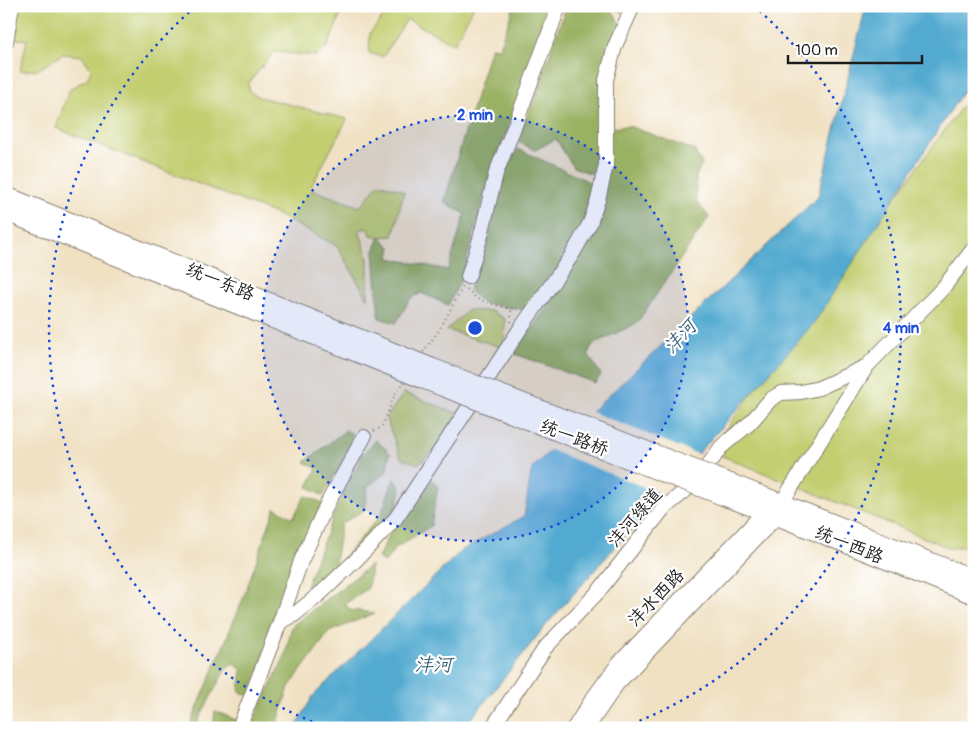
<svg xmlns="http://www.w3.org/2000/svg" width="980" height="734" viewBox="0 0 980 734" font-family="Pangolin,'LXGW WenKai TC',sans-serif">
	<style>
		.green { fill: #c2ce70; stroke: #6f7546 }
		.forest { fill: #99b162; stroke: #5a663f }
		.water { fill: #53aad0; stroke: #386376 }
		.pier { fill: #f0e1c3 }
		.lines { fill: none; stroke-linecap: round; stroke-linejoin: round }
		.minor-casing { stroke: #867e70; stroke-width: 16 }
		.major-casing { stroke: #867e70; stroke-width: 20 }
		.path { stroke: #867e70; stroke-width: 2; stroke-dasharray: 1 4; stroke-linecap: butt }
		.minor { stroke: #fff; stroke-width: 14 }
		.major { stroke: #fff; stroke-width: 18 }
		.major-bridge-casing { stroke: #867e70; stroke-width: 20; stroke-linecap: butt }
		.major-bridge { stroke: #fff; stroke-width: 18 }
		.ring { fill: none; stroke: #1d4ed8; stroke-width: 2.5; stroke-dasharray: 2.5 5 }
		.labels { text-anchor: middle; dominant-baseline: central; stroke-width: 4.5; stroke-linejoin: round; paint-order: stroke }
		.street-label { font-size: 18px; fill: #1c1c1c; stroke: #fff }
		.water-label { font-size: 19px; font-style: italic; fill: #386376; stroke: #fff }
		.centre { fill: #1d4ed8; stroke: #fff; stroke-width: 2.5 }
		.ring-label { font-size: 15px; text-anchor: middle; font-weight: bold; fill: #1d4ed8; stroke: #fff; stroke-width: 4.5; stroke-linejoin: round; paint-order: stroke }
	</style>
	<rect width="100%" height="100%" fill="#fff"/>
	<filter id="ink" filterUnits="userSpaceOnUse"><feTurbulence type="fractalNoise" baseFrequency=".02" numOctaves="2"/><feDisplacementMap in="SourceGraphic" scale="10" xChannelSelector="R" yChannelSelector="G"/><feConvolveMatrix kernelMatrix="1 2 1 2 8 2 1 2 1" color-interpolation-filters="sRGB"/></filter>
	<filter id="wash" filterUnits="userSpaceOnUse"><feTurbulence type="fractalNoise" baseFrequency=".0096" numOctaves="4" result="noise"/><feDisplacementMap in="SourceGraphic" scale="20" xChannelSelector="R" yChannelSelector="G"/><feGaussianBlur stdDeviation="1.12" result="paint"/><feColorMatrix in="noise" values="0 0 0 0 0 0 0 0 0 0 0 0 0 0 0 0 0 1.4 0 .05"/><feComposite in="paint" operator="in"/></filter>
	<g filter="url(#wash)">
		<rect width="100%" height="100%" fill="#f0e1c3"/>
		<!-- green -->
		<path class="green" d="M15,6h329l-16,40 -12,10 -42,-4 -26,32 2,8 9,5 88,22 -37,70 50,18 19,-24 25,8 -11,45 -13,1 -9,-2 -3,-7 -9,2 9,29v40l-31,-53 -61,-32 -220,-86 13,-38 19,-12 3,-9 -9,-13 -19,-2 -25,16 -18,1 7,-31 -17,-2z
			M392,6h82l-20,38 -47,-25 -24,38 -14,-4 1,-20z
			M974,90v455l-24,3 -240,-97z
			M468,310l23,1 14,8 -1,29 -57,-18z
			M404,393l58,22 -16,26 -28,23 -17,-6 -15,-40z"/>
		<!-- forest -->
		<path class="forest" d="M514,6h40l-66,175 -26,97 -14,27 -27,-12 -10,5 -15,25 -17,-5 -5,-67 6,-14 11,10 -2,11 59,12 17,-56 -21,-12 47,-155 8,1z
			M566,6h62l-3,8 -15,-7 10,17 -20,149h-11l-16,-6 -17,-28 -21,11 -19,-9 22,-50z
			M629,126l65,24 8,14 -6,12v25l13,16 -72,106 -45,22 -4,9 13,21 -6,8 -80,-29 64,-96 12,-26 19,-104z
			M518,149l78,36 -17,53 -47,73 -50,-8 -13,-13 18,-44 15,-67z
			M346,430l10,7 -33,59 -15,-9 9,-18 -12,-7z
			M376,440l14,13 -4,20 -18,13 -4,24 -23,14 -8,54 -35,30 35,-92 30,-62z
			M394,478l7,10 -5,24 -59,64 5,-17 39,-44z
			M432,480l6,7 -7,39 -36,22 -10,14 -7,-4 12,-25z
			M305,496l18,7 -74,193 -10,-5 3,-21 -8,-7 -8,5 -28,53 2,7h-11l54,-129 32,-91 18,10z
			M371,565l-3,23 -23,16 5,6 25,3 -46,19 -40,55 -13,41h-26l35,-72 7,-30z
			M215,711l23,10 -3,7h-22z"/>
		<!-- water -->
		<path class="water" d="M866,6h108v68l-160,249 -267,301 -83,104h-169l18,-32 148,-145 63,-35 8,-48 286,-271z"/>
		<!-- pier -->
		<path class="pier" d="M589,411l111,44 -36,40 -116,-46z"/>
	</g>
	<g filter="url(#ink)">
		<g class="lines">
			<!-- minor casing -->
			<g class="minor-casing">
				<path id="minor" d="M6,42l6,-36
					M468,277l12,-38 16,-66 21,-53 42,-114
					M781,504l86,-138 76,-78 31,-40
					M280,622l21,-61 27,-59 36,-65
					M239,728l41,-106 14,-7 27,-22 35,-33 40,-42 124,-189 52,-74 18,-32 8,-23 8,-35v-85l9,-34 18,-40
					M492,728l53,-80 53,-56 65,-83 35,-29 23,-33 29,-24 21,-24 10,-6 20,-1 18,-4 48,-22
					M574,728l19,-30 26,-35 131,-136 20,-22
					M587,728l30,-44 166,-174"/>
			</g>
			<!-- major casing -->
			<g class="major-casing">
				<path id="major" d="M6,196l427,172
					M6,212l419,168
					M730,483l244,96
					M723,496l54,20 197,79"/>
			</g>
			<!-- path -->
			<path class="path" d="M467,289l10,10 29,9 15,1
				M511,322v-13
				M423,352l15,-20 26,-47
				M374,431l8,-4 13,-33 8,-10"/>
			<!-- minor -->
			<use href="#minor" class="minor"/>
			<!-- major -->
			<use href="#major" class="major"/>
			<!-- major-bridge casing -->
			<g class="major-bridge-casing">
				<path id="major-bridge" d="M433,368l297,115
					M425,380l298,116"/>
			</g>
			<!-- major-bridge -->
			<use href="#major-bridge" class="major-bridge"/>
		</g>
	</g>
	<!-- distance rings -->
	<circle cx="475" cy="328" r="213" fill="#1d4ed8" fill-opacity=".12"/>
	<g class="ring">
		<circle cx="475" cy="328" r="213"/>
		<path d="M326 727A426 426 0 0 1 196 6M754 6A426 426 0 0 1 624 727"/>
	</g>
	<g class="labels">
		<!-- street labels -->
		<g class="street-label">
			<text transform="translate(220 282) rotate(22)">统一东路</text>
			<text transform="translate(574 438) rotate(21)">统一路桥</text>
			<text transform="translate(635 518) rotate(-49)">沣河绿道</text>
			<text transform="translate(849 545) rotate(22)">统一西路</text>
			<text transform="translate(656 598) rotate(-46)">沣水西路</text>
		</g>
		<!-- water labels -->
		<g class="water-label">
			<text transform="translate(680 337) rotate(-47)">沣河</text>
			<text x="433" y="665">沣河</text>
		</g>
	</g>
	<circle cx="475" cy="328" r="8" class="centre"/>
	<g class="ring-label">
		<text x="475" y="120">2 min</text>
		<text x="901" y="333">4 min</text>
	</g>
	<!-- margin -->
	<rect width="980" height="734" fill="none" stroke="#fff" stroke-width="25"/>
	<!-- scale -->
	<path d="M788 55v8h134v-8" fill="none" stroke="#1c1c1c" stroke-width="2.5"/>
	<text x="795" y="55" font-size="15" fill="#1c1c1c" stroke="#ffffff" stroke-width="4" paint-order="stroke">100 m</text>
</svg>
